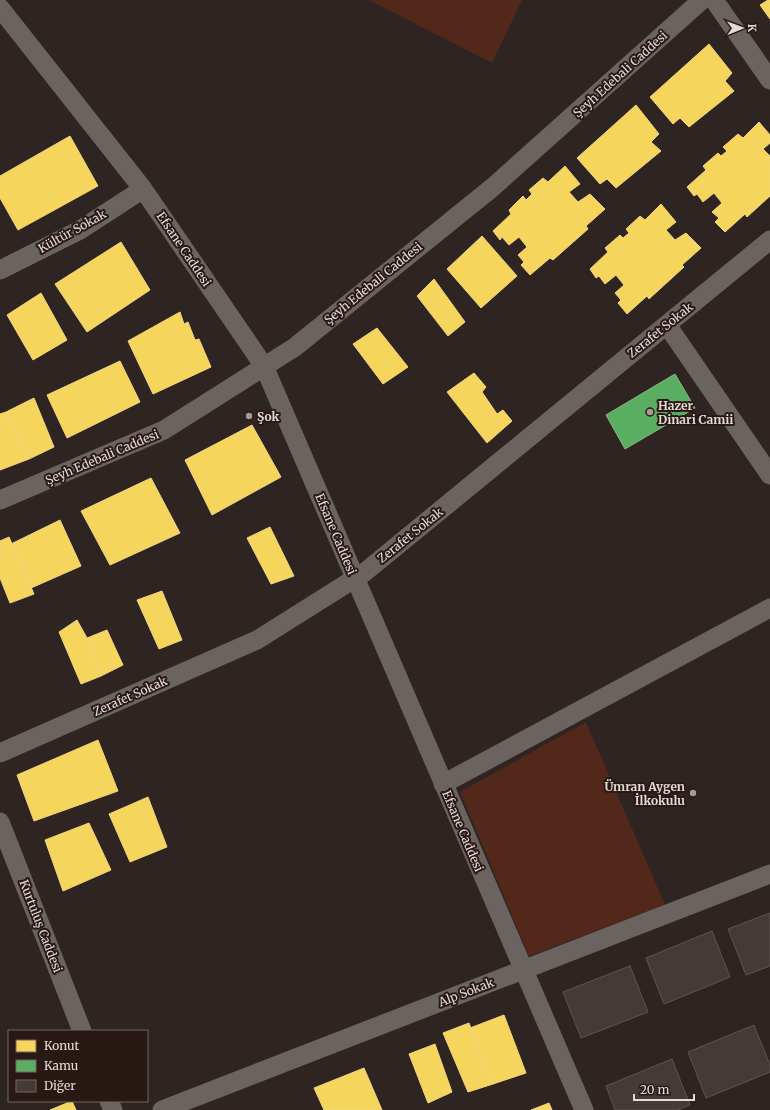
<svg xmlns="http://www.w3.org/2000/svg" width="770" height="1110" viewBox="0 0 770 1110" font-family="Merriweather,serif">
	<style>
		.green { fill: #52281b }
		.homes { fill: #f6d55c; stroke: #f1d681 }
		.public { fill: #5aae61; stroke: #84bb84 }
		.building { fill: #443b39; stroke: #5d5552 }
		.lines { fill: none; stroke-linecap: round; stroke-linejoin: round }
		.minor { stroke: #6a6360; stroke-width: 19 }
		.poi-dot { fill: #a59b97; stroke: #291914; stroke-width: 1.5 }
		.labels { text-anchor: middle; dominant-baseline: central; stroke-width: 4; stroke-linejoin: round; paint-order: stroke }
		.street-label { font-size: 12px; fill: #e5dad6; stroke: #291914 }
		.poi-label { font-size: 12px; font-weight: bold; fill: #e5dad6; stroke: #291914; text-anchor: start }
	</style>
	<rect width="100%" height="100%" fill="#2e2522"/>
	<!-- green -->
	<path class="green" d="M369,0h153l-30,63z
		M586,722l79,183 -136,51 -69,-164z"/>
	<!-- homes -->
	<path class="homes" d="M768,0h2v19l-10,-14z
		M709,44l23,29 -7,8 9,10 -45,36 -9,-9 -7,6 -23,-27z
		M636,105l23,29 -8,8 10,9 -45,37 -9,-9 -7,5 -23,-26z
		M759,122l11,13v8l-7,6 7,7v40l-23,21 -2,-3 -20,18 -10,-10 4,-4 -7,-6 10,-9 -8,-10 -11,9 -6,-8 -3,2 -7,-9 19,-17 -3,-4 15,-13 3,3 6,-5 -4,-4 15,-13 5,4z
		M70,136l28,50 -80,44 -18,-32v-22z
		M565,166l15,18 -11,8 9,10 12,-8 15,15 -19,17 2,3 -35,31 -3,-2 -20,17 -9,-10 3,-3 -6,-7 9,-8 -8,-10 -10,8 -7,-8 -2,3 -7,-9 18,-17 -2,-4 14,-14 3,4 6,-6 -3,-4 14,-12 5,4z
		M661,204l15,18 -10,8 9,10 11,-7 15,15 -19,17 2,2 -35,32 -2,-3 -20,18 -9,-11 3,-3 -6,-7 9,-8 -8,-10 -11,9 -6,-8 -3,2 -6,-9 18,-17 -3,-4 15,-13 3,3 6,-5 -3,-4 14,-13 5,4z
		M482,236l35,40 -36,32 -34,-39z
		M121,242l29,48 -63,42 -32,-48z
		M434,279l31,43 -17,14 -31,-40z
		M41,293l26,47 -34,20 -26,-45z
		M180,312l4,12 4,-2 7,18 4,-1 12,28 -58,27 -25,-53z
		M377,328l31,39 -25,17 -30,-40z
		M120,361l20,41 -73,36 -20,-43z
		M474,373l12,14 -4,5 15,22 6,-4 9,11 -25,22 -40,-51z
		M34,398l20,49 -25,12 -23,-47z
		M6,412l23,47 -29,11v-56z
		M252,425l29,52 -69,38 -27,-55z
		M151,478l29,55 -70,32 -29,-54z
		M60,520l21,46 -50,22 -20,-44z
		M270,527l24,49 -23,8 -24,-46z
		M9,537l25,57 -24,9 -10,-25v-37z
		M162,591l20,49 -23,9 -22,-49z
		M77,620l10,18 14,38 -20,8 -22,-52z
		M107,630l16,35 -22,11 -14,-38z
		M98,740l20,51 -84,30 -17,-46z
		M148,797l19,50 -37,15 -21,-48z
		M89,823l22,47 -48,21 -18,-51z
		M504,1015l22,58 -33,11 -23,-56z
		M469,1023l24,61 -25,8 -25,-59z
		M435,1044l17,48 -24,11 -19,-49z
		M364,1068l18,42h-58l-10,-22z
		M72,1101l4,9h-26z
		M549,1103l3,7h-21z"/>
	<!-- public -->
	<path class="public" d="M675,374l20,34 -70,41 -19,-34z"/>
	<!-- building -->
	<path class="building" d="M770,913v53l-24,9 -18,-46z
		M712,931l18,46 -66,27 -18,-46z
		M630,966l18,46 -67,26 -18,-46z
		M754,1025l16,40v7l-64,26 -18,-46z
		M672,1059l18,46 -12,5h-63l-9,-24z"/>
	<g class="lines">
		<!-- minor -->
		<path class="minor" d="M714,0l56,80
			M0,8l143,181 121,177 320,744
			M0,270l80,-40 63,-41
			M667,325l103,150
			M0,500l164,-70 131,-83 198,-160 209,-187
			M0,753l257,-113 108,-68 405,-332
			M443,784l327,-176
			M0,822l82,209
			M109,1101l4,9
			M162,1110l608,-236"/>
	</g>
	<!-- markers -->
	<g class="poi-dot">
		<circle cx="650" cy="412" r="4"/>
		<circle cx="249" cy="416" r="4"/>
		<circle cx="693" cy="793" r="4"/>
	</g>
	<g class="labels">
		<!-- street labels -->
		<g class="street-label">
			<text transform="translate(620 74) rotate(-42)">Şeyh Edebali Caddesi</text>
			<text transform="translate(72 231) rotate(-29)">Kültür Sokak</text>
			<text transform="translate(184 249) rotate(56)">Efsane Caddesi</text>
			<text transform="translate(373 283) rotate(-39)">Şeyh Edebali Caddesi</text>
			<text transform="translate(660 330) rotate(-39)">Zerafet Sokak</text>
			<text transform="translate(102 457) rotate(-23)">Şeyh Edebali Caddesi</text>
			<text transform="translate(336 534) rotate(67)">Efsane Caddesi</text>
			<text transform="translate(410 535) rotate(-39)">Zerafet Sokak</text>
			<text transform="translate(130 696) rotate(-24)">Zerafet Sokak</text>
			<text transform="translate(463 831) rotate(67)">Efsane Caddesi</text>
			<text transform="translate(41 926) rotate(69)">Kurtuluş Caddesi</text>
			<text transform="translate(466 992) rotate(-21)">Alp Sokak</text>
		</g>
		<!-- poi labels -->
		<g class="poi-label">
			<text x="658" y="405">Hazer<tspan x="658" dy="14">Dinari Camii</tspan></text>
			<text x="257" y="416">Şok</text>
			<text x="685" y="786" text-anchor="end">Ümran Aygen<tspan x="685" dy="14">İlkokulu</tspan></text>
		</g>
	</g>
	<!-- legend -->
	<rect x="8" y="1030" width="140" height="72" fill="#291914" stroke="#746662"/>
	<rect x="16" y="1040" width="20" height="12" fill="#f6d55c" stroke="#746662"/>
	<text x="44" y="1050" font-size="12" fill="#e5dad6">Konut</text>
	<rect x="16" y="1060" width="20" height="12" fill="#5aae61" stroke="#746662"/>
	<text x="44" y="1070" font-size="12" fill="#e5dad6">Kamu</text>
	<rect x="16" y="1080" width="20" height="12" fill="#443b39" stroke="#746662"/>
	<text x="44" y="1090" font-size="12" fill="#e5dad6">Diğer</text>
	<!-- north arrow -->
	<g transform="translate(742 28) rotate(89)" stroke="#291914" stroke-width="3" paint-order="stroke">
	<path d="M0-3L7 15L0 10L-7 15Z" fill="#e5dad6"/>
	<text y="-6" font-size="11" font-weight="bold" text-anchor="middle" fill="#e5dad6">K</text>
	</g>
	<!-- scale -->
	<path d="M634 1094v6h60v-6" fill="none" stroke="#e5dad6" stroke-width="2"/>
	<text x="640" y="1094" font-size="12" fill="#e5dad6" stroke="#291914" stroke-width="3" paint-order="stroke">20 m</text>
</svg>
